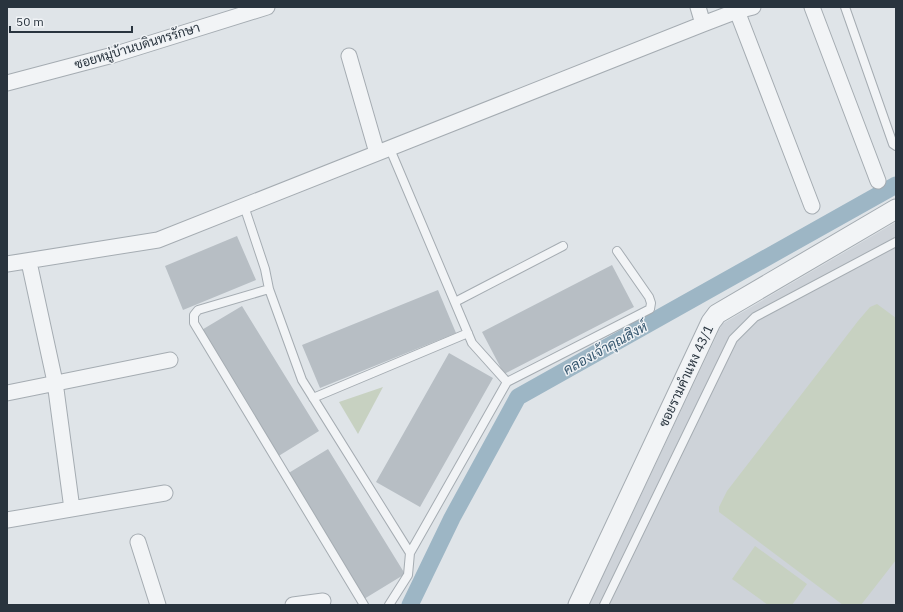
<svg xmlns="http://www.w3.org/2000/svg" width="903" height="612" viewBox="0 0 903 612" font-family="'IBM Plex Sans',Sarabun,sans-serif">
	<style>
		.built { fill: #ced3d9 }
		.green { fill: #c7d1c1 }
		.lines { fill: none; stroke-linecap: round; stroke-linejoin: round }
		.canal { stroke: #9db6c5; stroke-width: 17 }
		.building { fill: #b7bec4 }
		.service-casing { stroke: #a5acb2; stroke-width: 10 }
		.minor-casing { stroke: #a5acb2; stroke-width: 17 }
		.tertiary-casing { stroke: #a5acb2; stroke-width: 21 }
		.service { stroke: #f2f4f6; stroke-width: 8 }
		.minor { stroke: #f2f4f6; stroke-width: 15 }
		.tertiary { stroke: #f2f4f6; stroke-width: 19 }
		.labels { text-anchor: middle; dominant-baseline: central; stroke-width: 3; stroke-linejoin: round; paint-order: stroke }
		.street-label { font-size: 13px; fill: #29343e; stroke: #eff2f5 }
		.water-label { font-size: 14px; font-style: italic; fill: #36576f; stroke: #eff2f5 }
	</style>
	<rect width="100%" height="100%" fill="#dfe4e8"/>
	<!-- built -->
	<path class="built" d="M896,222v383h-307l133,-281z"/>
	<!-- green -->
	<path class="green" d="M877,304l19,14v242l-35,45h-18l-124,-93v-5l8,-16 131,-170 12,-14z
		M383,387l-25,47 -19,-32z
		M755,546l52,38 -15,21h-24l-36,-26z"/>
	<g class="lines">
		<!-- canal -->
		<path class="canal" d="M410,605l42,-87 66,-121 378,-212"/>
	</g>
	<!-- building -->
	<path class="building" d="M237,236l19,44 -73,30 -18,-44z
		M612,265l22,42 -130,67 -22,-42z
		M438,290l18,43 -136,55 -18,-43z
		M242,306l77,125 -42,26 -77,-126z
		M449,353l44,25 -73,129 -44,-25z
		M328,449l77,125 -41,25 -77,-125z"/>
	<g class="lines">
		<!-- service casing -->
		<g class="service-casing">
			<path id="service" d="M845,7l48,137 3,2
				M390,149l82,194 35,39
				M244,206l21,63 4,20 33,91 108,173 -2,22 -19,30
				M269,289l-71,21 -4,5v8l170,282
				M455,302l108,-56
				M313,398l155,-65
				M410,553l97,-171 143,-73 1,-6 -2,-6 -32,-46
				M604,605l129,-266 22,-22 141,-75"/>
		</g>
		<!-- minor casing -->
		<g class="minor-casing">
			<path id="minor" d="M698,7l5,17
				M812,7l66,174
				M737,11l75,195
				M349,56l28,97
				M7,83l106,-28 154,-48
				M29,262l26,120 17,127
				M7,264l151,-24 545,-216 34,-13 16,-4
				M7,393l163,-33
				M7,520l158,-27
				M138,542l20,63
				M293,605l30,-4"/>
		</g>
		<!-- tertiary casing -->
		<g class="tertiary-casing">
			<path id="tertiary" d="M578,605l133,-283 6,-8 179,-105"/>
		</g>
		<!-- service -->
		<use href="#service" class="service"/>
		<!-- minor -->
		<use href="#minor" class="minor"/>
		<!-- tertiary -->
		<use href="#tertiary" class="tertiary"/>
	</g>
	<g class="labels">
		<!-- street labels -->
		<g class="street-label">
			<text transform="translate(137 46) rotate(-17)">ซอยหมู่บ้านบดินทรรักษา</text>
			<text transform="translate(686 376) rotate(-65)">ซอยรามคำแหง 43/1</text>
		</g>
		<!-- water labels -->
		<g class="water-label">
			<text transform="translate(605 348) rotate(-29)">คลองเจ้าคุณสิงห์</text>
		</g>
	</g>
	<!-- border -->
	<rect width="903" height="612" fill="none" stroke="#29343e" stroke-width="16"/>
	<!-- scale -->
	<path d="M10 26v6h122v-6" fill="none" stroke="#29343e" stroke-width="2"/>
	<text x="16" y="26" font-size="12" fill="#29343e" stroke="#eff2f5" stroke-width="3" paint-order="stroke">50 m</text>
</svg>
